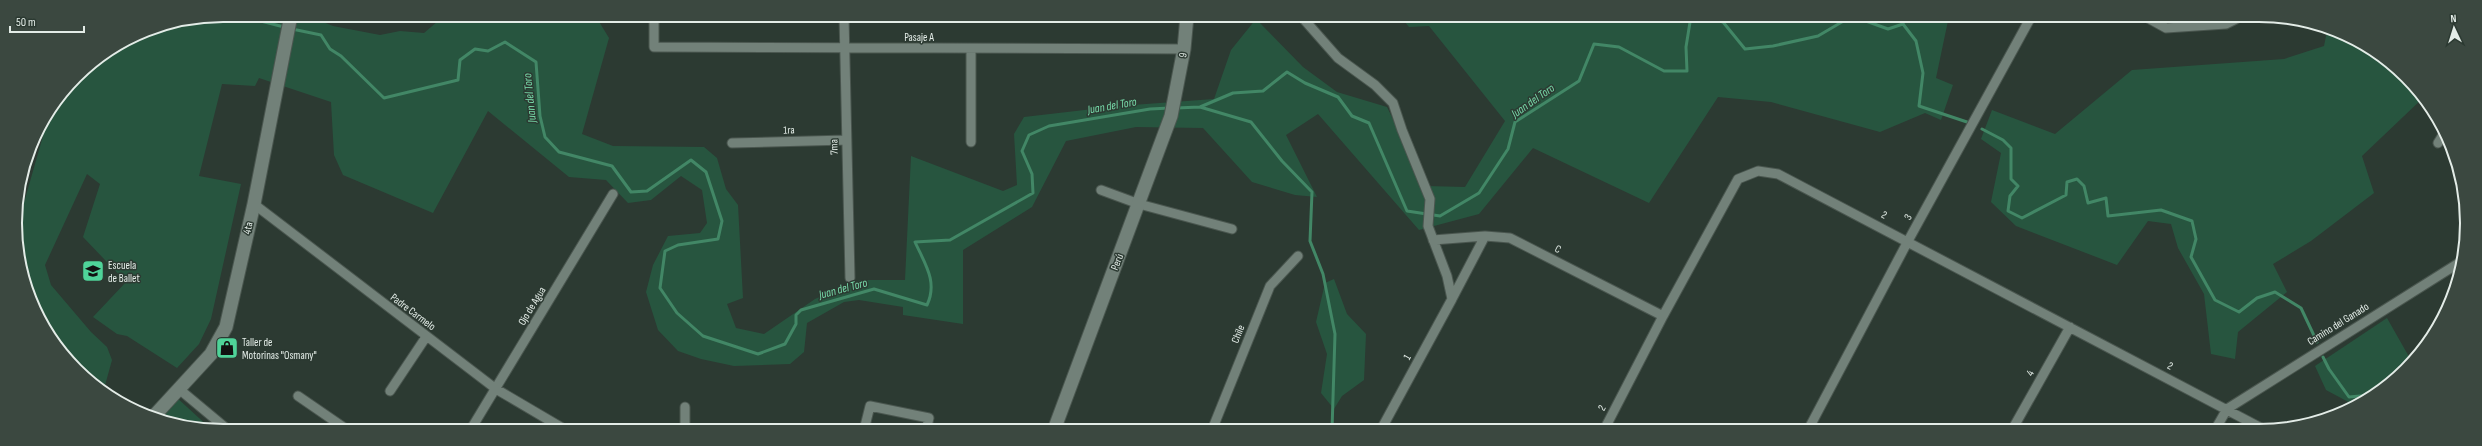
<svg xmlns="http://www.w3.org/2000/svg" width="2482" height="446" viewBox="0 0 2482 446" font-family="'Sofia Sans Condensed',sans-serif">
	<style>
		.green { fill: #27553f }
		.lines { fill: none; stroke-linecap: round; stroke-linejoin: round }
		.stream { stroke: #428766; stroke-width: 3 }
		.street-casing { stroke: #4a564f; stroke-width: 11 }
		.secondary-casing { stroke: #4a564f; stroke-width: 15 }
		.street { stroke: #728179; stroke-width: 9 }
		.secondary { stroke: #728179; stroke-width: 13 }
		.labels { text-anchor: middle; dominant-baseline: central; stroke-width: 3; stroke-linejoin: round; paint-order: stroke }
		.street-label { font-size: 11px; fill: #e3ece7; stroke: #2c3a32 }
		.poi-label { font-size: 11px; fill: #e3ece7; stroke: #2c3a32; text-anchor: start }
		.water-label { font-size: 12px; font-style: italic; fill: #77daa9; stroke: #2c3a32 }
		.rim { fill: none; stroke: #e3ece7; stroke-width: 2 }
	</style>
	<rect width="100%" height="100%" fill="#2c3a32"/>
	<!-- green -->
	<path class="green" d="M223,15h83l27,11 47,9 20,-4 24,2 21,-18h150l14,23 -27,96 31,12 91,1 13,11 9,31 12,16 5,93 -16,6 9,24 28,6 51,-35 45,-19h45l6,-124 92,35 14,-6 -3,-51 10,-17 95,-11 95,-7 17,-49 25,-31 47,48 34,25 50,15 39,79 39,1 40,-66 -76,-95 -20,1 -9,-11h549l-13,62 17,7 -12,35 -16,-7 -45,19 -109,-30 -53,-5 -69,106 -116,-55 -54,66 -60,16 -101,-116 -32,21 31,62 -22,-2 -43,-13 -49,-54 -67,-1 -70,14 -34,66 -69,43v74l-60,-9v-8l-44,-7 -15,2 -37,21 -3,29 -14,12 -56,2 -33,-7 -23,-8 -20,-21 -12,-38 7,-27 15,-29 32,-3 7,-10 -5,-33 -21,-14 -30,24 -23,3 -22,-23 -37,-3 -81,-66 -55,102 -90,-38 -9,-20 -3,-53 -72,-24 -4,8 -33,-2 -23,92 42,8 -30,135 -12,25 -22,24 -50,-32 -10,-2 -24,-17 33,-35 -43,-45 17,-53 -13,-10 -42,91 6,20 40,47 16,15 5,13 -8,29 -38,-29 -40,-70 -10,-73 5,-4 22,-77 -2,-7 35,-53 68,-45z
		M2327,31l36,12 61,54 -62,59 12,37 -63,48 -38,23 14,28 -49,40 -3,27 -24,-5 -7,-60 -26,-46 -7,-24 -23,-3 -31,44 -101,-39 -25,-24 10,-49 -20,-14 11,-29 63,24 77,-64 152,-11 40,-13z
		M1334,279l13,35 19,20 -2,46 -22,16 -8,13 -13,-16 6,-39 -11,-32 9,-39z
		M2387,318l25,44 -6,8 -50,36 -30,-16 -11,-24z
		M175,396l36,33h-15l-40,-12z"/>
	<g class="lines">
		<!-- stream -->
		<path class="stream" d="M247,15l10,5 27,7
			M1699,16l24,6 22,27 28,-3 45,-10 34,-20
			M1852,16l36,13 15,-5
			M1903,24l13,17 7,32 -4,33 48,16
			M1903,24l2,-8
			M292,29l29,6 9,14 11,7 43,42 74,-18 2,-20 15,-11 13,2 17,-9 31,20 4,54 5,21 14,15 53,14 19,26 16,-1 44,-31 15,12 16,49 -4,18 -40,6 -13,6 -5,37 17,25 26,23 55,18 27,-10 11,-20v-9l5,-5 73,-21 53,16c11,-23 -2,-41 -12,-63l35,-2 83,-47 -1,-19 -10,-23 7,-16 20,-9 101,-17 20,-1
			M1200,107l51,15 31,39 30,31 -2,49 13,33 12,60 -3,96
			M1176,108l24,-1 33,-14 30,-2 24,-19 18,11 33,14 14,19 17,7 38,88 33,5 39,-23 29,-44 7,-27 64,-41 15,-37 25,3 45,24h23l-1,-24 5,-31
			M1982,129l21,11 8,8v31l7,7 -8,10 -2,15 14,7 44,-23 1,-13 10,-3 7,7 4,17 18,-5 2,18 53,-6 31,11 4,18 -5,18 24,43 24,12 18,-14 18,-6 26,16 16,34
			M2323,357l6,12 20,28 22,-2"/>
		<!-- street casing -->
		<g class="street-casing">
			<path id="street" d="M654,15v32l530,2
				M844,16l6,262
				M1301,16l37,42 37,27 18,18 9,27 28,69 -2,27 19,50 5,23 -69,127 7,4
				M2146,17l20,11 60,-4 10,-5
				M971,49v93
				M732,143l114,-3
				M2438,143l5,-8
				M1101,190l38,14 93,25
				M254,204l242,185 68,40
				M1433,240l52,-4 25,2 153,78
				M1452,299l33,-63
				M179,389l48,40
				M390,391l36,-54
				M298,396l48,33
				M685,407v23
				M471,429l142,-235
				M864,430l6,-24 59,12 -3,12
				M1212,430l58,-144 28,-30
				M1604,430l59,-114 75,-137 20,-8 20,3 489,257
				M1808,430l100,-189 123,-224
				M2012,430l58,-103
				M2215,430l12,-21 235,-148"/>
		</g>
		<!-- secondary casing -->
		<g class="secondary-casing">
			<path id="secondary" d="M154,416l57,-62 15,-27 28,-123 37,-189
				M1054,430l117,-314 13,-67 3,-33"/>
		</g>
		<!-- street -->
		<use href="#street" class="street"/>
		<!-- secondary -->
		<use href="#secondary" class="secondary"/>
	</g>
	<!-- icons -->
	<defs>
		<g id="school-square" transform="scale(1.15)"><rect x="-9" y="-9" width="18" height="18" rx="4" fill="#4fd399" stroke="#2c3a32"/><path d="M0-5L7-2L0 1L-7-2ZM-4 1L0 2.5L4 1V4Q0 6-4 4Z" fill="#111"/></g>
		<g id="shop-square" transform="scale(1.15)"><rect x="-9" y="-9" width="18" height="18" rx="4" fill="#4fd399" stroke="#2c3a32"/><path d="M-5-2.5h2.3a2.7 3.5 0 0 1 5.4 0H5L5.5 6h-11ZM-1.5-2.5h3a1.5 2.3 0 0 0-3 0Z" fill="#111"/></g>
	</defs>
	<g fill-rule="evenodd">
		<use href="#school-square" x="93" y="271"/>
		<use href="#shop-square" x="227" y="348"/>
	</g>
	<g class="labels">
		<!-- street labels -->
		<g class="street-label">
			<text x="919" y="37">Pasaje A</text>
			<text transform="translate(1183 55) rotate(-81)">9</text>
			<text transform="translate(789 130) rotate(-2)">1ra</text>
			<text transform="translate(834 147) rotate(-91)">7ma</text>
			<text transform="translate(1884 215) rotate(27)">2</text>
			<text transform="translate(1908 217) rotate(-61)">3</text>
			<text transform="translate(248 228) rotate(-77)">4ta</text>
			<text transform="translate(1558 249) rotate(27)">C</text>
			<text transform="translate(1117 262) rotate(-69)">Perú</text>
			<text transform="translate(532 306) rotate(-59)">Ojo de Agua</text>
			<text transform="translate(413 312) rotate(37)">Padre Carmelo</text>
			<text transform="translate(2338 324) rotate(-32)">Camino del Ganado</text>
			<text transform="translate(1238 334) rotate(-68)">Chile</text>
			<text transform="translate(1407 357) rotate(-61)">1</text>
			<text transform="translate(2170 366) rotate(27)">2</text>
			<text transform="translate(2030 373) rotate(-61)">4</text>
			<text transform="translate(1602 408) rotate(-63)">2</text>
		</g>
		<!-- poi labels -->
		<g class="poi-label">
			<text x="108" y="265">Escuela<tspan x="108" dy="13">de Ballet</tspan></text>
			<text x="242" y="342">Taller de<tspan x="242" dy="13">Motorinas "Osmany"</tspan></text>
		</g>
		<!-- water labels -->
		<g class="water-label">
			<text transform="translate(530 98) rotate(-96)">Juan del Toro</text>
			<text transform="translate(1533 101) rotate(-35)">Juan del Toro</text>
			<text transform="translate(1112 106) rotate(-10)">Juan del Toro</text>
			<text transform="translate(843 289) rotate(-15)">Juan del Toro</text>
		</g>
	</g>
	<!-- crop -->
	<path d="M0 0H2482V446H0ZM223 22H2259A201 201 0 0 1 2460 223V223A201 201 0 0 1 2259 424H223A201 201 0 0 1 22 223V223A201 201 0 0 1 223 22Z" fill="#3b4840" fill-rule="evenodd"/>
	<path class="rim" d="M223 22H2259A201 201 0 0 1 2460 223V223A201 201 0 0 1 2259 424H223A201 201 0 0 1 22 223V223A201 201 0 0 1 223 22Z"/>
	<!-- north arrow -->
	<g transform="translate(2454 28) rotate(356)" stroke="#2c3a32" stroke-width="3" paint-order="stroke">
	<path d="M0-3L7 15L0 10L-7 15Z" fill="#e3ece7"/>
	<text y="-6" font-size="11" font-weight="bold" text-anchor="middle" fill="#e3ece7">N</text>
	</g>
	<!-- scale -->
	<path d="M10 26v6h74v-6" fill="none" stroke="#e3ece7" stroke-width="2"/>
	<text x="16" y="26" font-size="12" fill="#e3ece7" stroke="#2c3a32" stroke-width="3" paint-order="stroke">50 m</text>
</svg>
